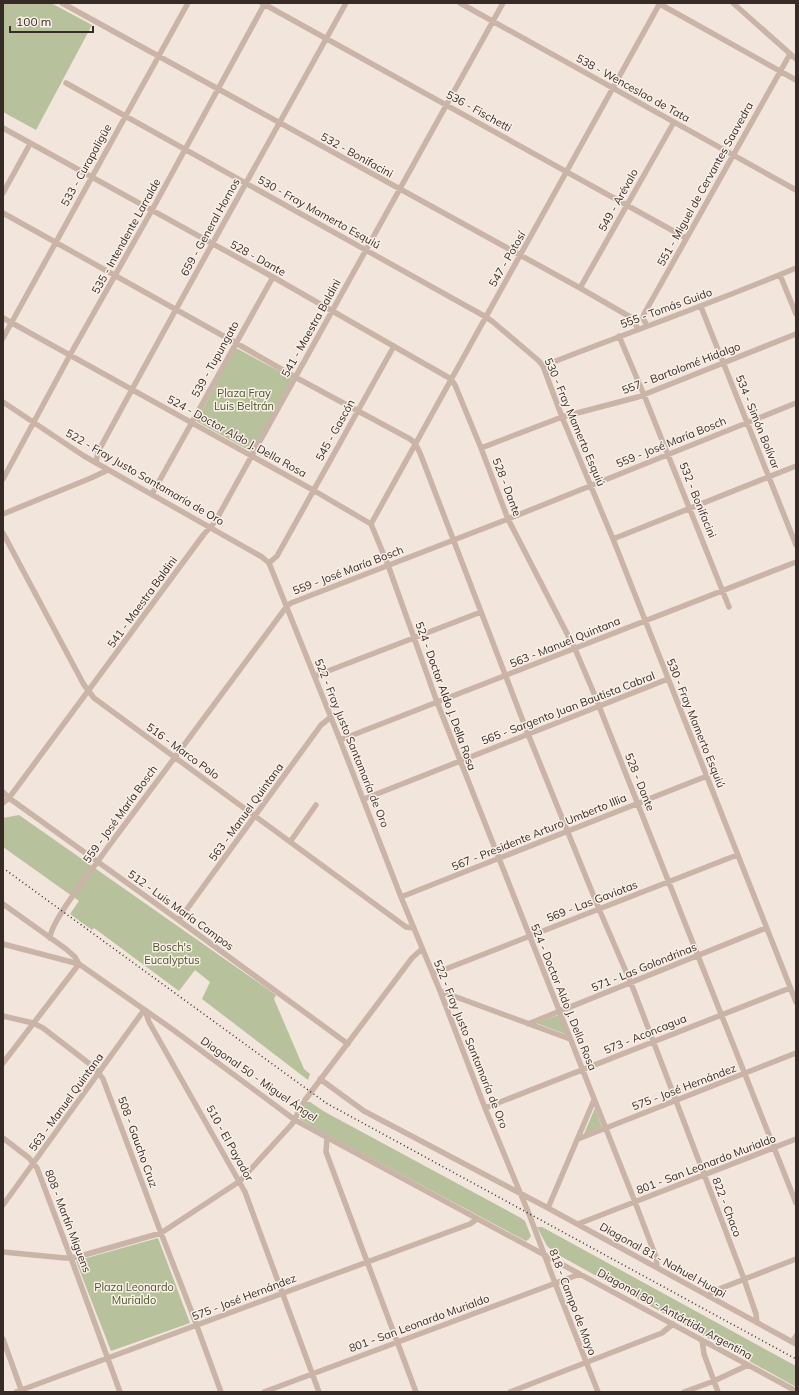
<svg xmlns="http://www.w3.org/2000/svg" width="799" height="1395" viewBox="0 0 799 1395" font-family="Mulish,sans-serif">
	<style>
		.green { fill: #b7c19b }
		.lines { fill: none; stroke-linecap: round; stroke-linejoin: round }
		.minor { stroke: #cab4a7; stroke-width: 5.5 }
		.rail { stroke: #362b27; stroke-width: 1.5; stroke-dasharray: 1 3; stroke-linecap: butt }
		.labels { text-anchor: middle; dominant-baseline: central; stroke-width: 3; stroke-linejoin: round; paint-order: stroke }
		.street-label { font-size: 11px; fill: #362b27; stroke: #faf0e7 }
		.park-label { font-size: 11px; fill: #48552b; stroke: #faf0e7 }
	</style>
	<rect width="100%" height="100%" fill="#f2e5db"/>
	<!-- green -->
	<path class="green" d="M3,3h48l41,22 -56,105 -33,-18z
		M236,348l56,30 -40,74 -56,-31z
		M19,815l257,180 -2,4 30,70 6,5 -2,6 -106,-81 8,-17 -15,-12 -16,21 -85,-63 -2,2 -22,-16 9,-13 -76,-54v-29z
		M559,1015l9,20 -32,-12z
		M306,1102h4l15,10 196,106 4,3 6,15 -2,3 -3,2 -204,-109 -22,-13v-4z
		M595,1108l7,19 -18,7z
		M537,1227h5l254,139v21l-241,-134 -8,-7z
		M158,1238l32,85 -79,28 -35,-90z"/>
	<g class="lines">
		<!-- minor -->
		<path class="minor" d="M62,3l518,285 52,30 6,11
			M262,3l424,235
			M460,3l336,187
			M658,3l138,77
			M733,3l63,56
			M66,83l420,234 7,5 46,39 4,5 19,51 51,122 183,463
			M3,128l270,149 178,102 4,6 26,63 27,71 67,130 18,42 203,512
			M3,193l27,-49
			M3,213l233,130 59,34 115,62 5,4 5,10 108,281 71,175 32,74 113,296 12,35 1,9
			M780,275l16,39
			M580,288l94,-166
			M701,307l95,238
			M3,318l310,172 58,34 17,41 49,137 198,500 21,55 1,10
			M647,326l-4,-8 1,-4 146,-260
			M619,336l25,59 85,212
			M3,338l185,-335
			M543,366c84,-33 170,-63 253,-98
			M3,402l81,54 178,101 7,6 71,177 61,157 39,94 45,117 44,106 26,69 43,109
			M481,448l81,-31 76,-20 158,-63
			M96,462l2,-10c81,-150 165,-299 248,-449
			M3,479l67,-124 82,-145 113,-207
			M152,494l121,-217
			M3,514l88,-36 17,-8
			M371,524l289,-521
			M3,533l81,152 10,13 312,229 8,1
			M613,539l183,-73
			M269,563l8,-7 117,-210
			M315,676l166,-64
			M340,740l456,-178
			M3,792l6,6 153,110 186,136
			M364,799l304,-120
			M3,803l6,-5 195,-264 11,-12 288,-519
			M290,842l26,-37
			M401,897l306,-121
			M3,904l63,45 9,8 4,7 93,65 123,91 501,271
			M179,920l142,-195 10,-8
			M50,938c1,-18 46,-73 58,-91 60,-80 119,-160 179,-241l4,-3 217,-84 288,-116
			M3,944l76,20
			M433,974l304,-119
			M440,991l130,48
			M145,1010l4,12 96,170 74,200
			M3,1016l30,7 10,5 52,40 8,11 58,154 30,77 30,82
			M528,1024l238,-96
			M3,1063l76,-99
			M320,1079l44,32 184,97 248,136
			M485,1108l305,-120
			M3,1138l26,20 8,10 34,90 49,134
			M327,1138l-1,14 90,240
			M578,1139l218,-86
			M3,1205l141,-195
			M548,1208l46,-108
			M578,1224l218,-85
			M3,1252l62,6 12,-1 84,-24 79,-52 52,-57 13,-24 107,-142 10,-9
			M708,1296l6,-5 82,-32
			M3,1339l19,53
			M702,1340l2,14 14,38
			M792,1342l4,-6
			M16,1392l454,-168 7,-5
			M264,1392l316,-118
			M510,1392l152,-59 11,-9
			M684,1392l30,-11 34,-16"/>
		<!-- rail -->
		<path class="rail" d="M3,868l323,235 470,256"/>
	</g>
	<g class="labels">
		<!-- street labels -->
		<g class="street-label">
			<text transform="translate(633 88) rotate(29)">538 - Wenceslao de Tata</text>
			<text transform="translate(479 111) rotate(29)">536 - Fischetti</text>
			<text transform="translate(357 155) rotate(29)">532 - Bonifacini</text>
			<text transform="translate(86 165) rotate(-61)">533 - Curapaligüe</text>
			<text transform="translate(705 184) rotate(-61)">551 - Miguel de Cervantes Saavedra</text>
			<text transform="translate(618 200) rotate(-61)">549 - Arévalo</text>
			<text transform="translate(319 212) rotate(29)">530 - Fray Mamerto Esquiú</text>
			<text transform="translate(210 227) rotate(-61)">659 - General Hornos</text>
			<text transform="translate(126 236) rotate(-61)">535 - Intendente Larralde</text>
			<text transform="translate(258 258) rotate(29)">528 - Dante</text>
			<text transform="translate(507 259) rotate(-60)">547 - Potosí</text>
			<text transform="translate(666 308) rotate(-20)">555 - Tomás Guido</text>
			<text transform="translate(311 328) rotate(-61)">541 - Maestra Baldini</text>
			<text transform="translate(215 359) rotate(-61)">539 - Tupungato</text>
			<text transform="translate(681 368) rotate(-21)">557 - Bartolomé Hidalgo</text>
			<text transform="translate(575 422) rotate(67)">530 - Fray Mamerto Esquiú</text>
			<text transform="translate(758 422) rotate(68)">534 - Simón Bolívar</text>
			<text transform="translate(335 430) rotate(-61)">545 - Gascón</text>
			<text transform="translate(237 436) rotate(29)">524 - Doctor Aldo J. Della Rosa</text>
			<text transform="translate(671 442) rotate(-22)">559 - José María Bosch</text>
			<text transform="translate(145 477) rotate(30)">522 - Fray Justo Santamaría de Oro</text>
			<text transform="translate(507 487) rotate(69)">528 - Dante</text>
			<text transform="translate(698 500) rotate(68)">532 - Bonifacini</text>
			<text transform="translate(348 570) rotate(-21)">559 - José María Bosch</text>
			<text transform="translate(142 602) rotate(-54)">541 - Maestra Baldini</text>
			<text transform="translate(565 642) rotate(-22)">563 - Manuel Quintana</text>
			<text transform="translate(446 696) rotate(70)">524 - Doctor Aldo J. Della Rosa</text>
			<text transform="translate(568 708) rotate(-21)">565 - Sargento Juan Bautista Cabral</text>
			<text transform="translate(696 723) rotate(68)">530 - Fray Mamerto Esquiú</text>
			<text transform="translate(352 743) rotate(68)">522 - Fray Justo Santamaría de Oro</text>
			<text transform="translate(183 751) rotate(36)">516 - Marco Polo</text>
			<text transform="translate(640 782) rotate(68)">528 - Dante</text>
			<text transform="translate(246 812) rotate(-54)">563 - Manuel Quintana</text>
			<text transform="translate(120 814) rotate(-54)">559 - José María Bosch</text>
			<text transform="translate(539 832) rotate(-22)">567 - Presidente Arturo Umberto Illia</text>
			<text transform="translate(592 901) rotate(-21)">569 - Las Gaviotas</text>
			<text transform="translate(181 910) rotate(36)">512 - Luis María Campos</text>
			<text transform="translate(644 967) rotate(-22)">571 - Las Golondrinas</text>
			<text transform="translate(564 997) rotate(68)">524 - Doctor Aldo J. Della Rosa</text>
			<text transform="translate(645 1034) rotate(-22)">573 - Aconcagua</text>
			<text transform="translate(471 1044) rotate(68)">522 - Fray Justo Santamaría de Oro</text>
			<text transform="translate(259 1079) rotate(35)">Diagonal 50 - Miguel Ángel</text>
			<text transform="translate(684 1087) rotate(-21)">575 - José Hernández</text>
			<text transform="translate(66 1102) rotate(-54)">563 - Manuel Quintana</text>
			<text transform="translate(138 1142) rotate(70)">508 - Gaucho Cruz</text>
			<text transform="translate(230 1143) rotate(61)">510 - El Payador</text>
			<text transform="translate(706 1164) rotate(-21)">801 - San Leonardo Murialdo</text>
			<text transform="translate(727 1207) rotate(69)">822 - Chaco</text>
			<text transform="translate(68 1221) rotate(69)">808 - Martín Miguens</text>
			<text transform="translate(663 1260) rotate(29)">Diagonal 81 - Nahuel Huapi</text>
			<text transform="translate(244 1297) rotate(-21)">575 - José Hernández</text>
			<text transform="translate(573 1302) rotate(69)">818 - Campo de Mayo</text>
			<text transform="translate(675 1314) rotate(29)">Diagonal 80 - Antártida Argentina</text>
			<text transform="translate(419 1323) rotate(-20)">801 - San Leonardo Murialdo</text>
		</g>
		<!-- park labels -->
		<g class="park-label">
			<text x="244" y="393">Plaza Fray<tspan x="244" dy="13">Luis Beltrán</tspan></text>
			<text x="172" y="947">Bosch's<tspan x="172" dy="13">Eucalyptus</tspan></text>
			<text x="134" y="1287">Plaza Leonardo<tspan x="134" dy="13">Murialdo</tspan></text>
		</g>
	</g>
	<!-- border -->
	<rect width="799" height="1395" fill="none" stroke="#362b27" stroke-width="8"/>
	<!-- scale -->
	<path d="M10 26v6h83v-6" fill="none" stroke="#362b27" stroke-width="2"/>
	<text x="16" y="26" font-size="12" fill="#362b27" stroke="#faf0e7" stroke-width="3" paint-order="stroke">100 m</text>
</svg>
